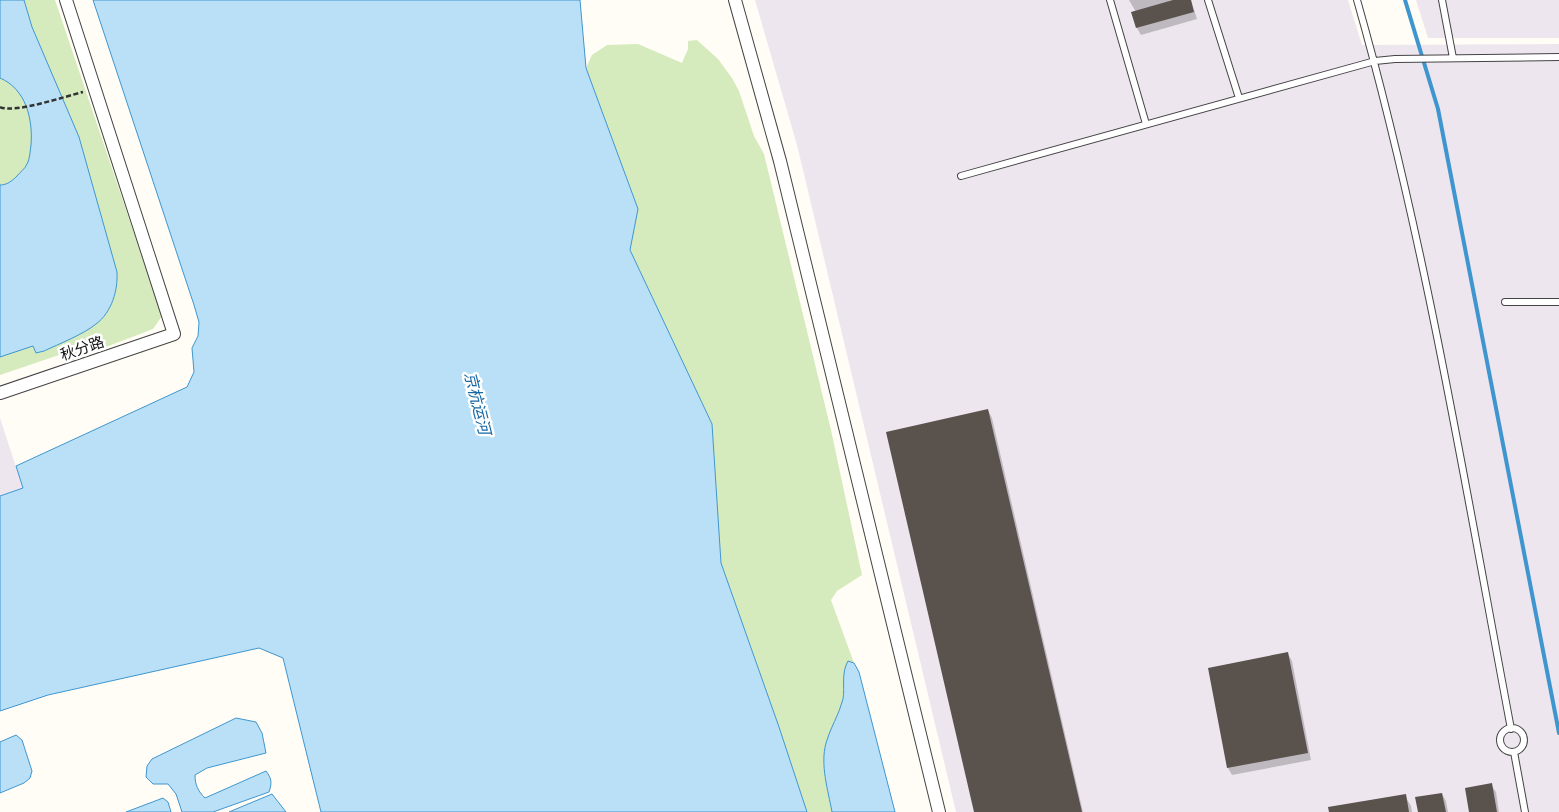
<svg xmlns="http://www.w3.org/2000/svg" width="1559" height="812" viewBox="0 0 1559 812" font-family="'IBM Plex Serif','Noto Sans SC',serif">
	<style>
		.industrial { fill: #eee6ef }
		.green { fill: #d5ebbd }
		.water { fill: #b9e0f7; stroke: #3f96cf }
		.shadow { fill: #0003 }
		.lines { fill: none; stroke-linecap: round; stroke-linejoin: round }
		.stream { stroke: #3f96cf; stroke-width: 4 }
		.building { fill: #5a524d }
		.lane-casing { stroke: #444; stroke-width: 8 }
		.street-casing { stroke: #444; stroke-width: 14 }
		.path { stroke: #333; stroke-width: 2.5; stroke-dasharray: 5 2.5; stroke-linecap: butt }
		.lane { stroke: #fff; stroke-width: 6 }
		.street { stroke: #fff; stroke-width: 12 }
		.labels { text-anchor: middle; dominant-baseline: central; stroke-width: 5; stroke-linejoin: round; paint-order: stroke }
		.street-label { font-size: 15px; fill: #111; stroke: #fff }
		.water-label { font-size: 16px; font-style: italic; fill: #1768a6; stroke: #fff }
	</style>
	<rect width="100%" height="100%" fill="#fffdf5"/>
	<!-- industrial -->
	<path class="industrial" d="M755,0h593l14,45 197,-1v768h-603l-159,-667z
		M1416,0h143v38h-131z
		M0,418l23,70 -23,8z"/>
	<!-- green -->
	<path class="green" d="M0,0h55l107,316 -9,13 -84,32 -4,-8 -65,22z
		M697,40l21,19 14,19 7,13 15,45 10,18 67,276 31,145 -25,16 -6,9 23,63 -6,-2c-7,12 -3,26 -5,38 -4,16 -13,29 -17,44 -6,22 2,47 6,69h-25l-28,-85 -58,-164 -9,-139 -82,-174 8,-41 -52,-141 6,-13 15,-10 31,-1 44,19 6,-14v-8z"/>
	<!-- water -->
	<path class="water" d="M0,0h24l8,27 47,110 38,135c1,18 -5,40 -21,52 -12,10 -37,20 -52,27l-8,2 -3,-7 -33,11v-172c7,0 12,-4 17,-9 3,-4 8,-7 10,-12 3,-5 3,-13 4,-19 2,-26 -5,-56 -31,-67z
		M93,0h487l6,68 52,141 -8,41 82,174 9,139 58,164 28,85h-486l-38,-154 -24,-10 -211,47 -48,16v-215l23,-8 -7,-22 171,-79 7,-15 -2,-24 6,-12 1,-14 -5,-17z
		M848,661l6,2 5,9 36,140h-63c-4,-22 -12,-47 -6,-69 4,-15 13,-28 17,-44 2,-12 -2,-26 5,-38z
		M236,718l20,4 6,11 4,20 -59,15 -12,7c0,10 3,16 10,23l61,-27c6,8 6,12 3,21l-56,20h-31l-6,-18 -8,-10h-15l-7,-7 1,-11 5,-7z
		M16,735l6,5 10,31 -2,7 -6,5 -24,10v-51z
		M272,794l14,18h-57z
		M163,798l5,4 3,10h-45z"/>
	<!-- shadow -->
	<path class="shadow" d="M1129,0h62l6,19 -56,16 -4,-7 -5,-15 4,-1z
		M988,410l4,8 91,394h-107z
		M1288,654l4,7 19,99 -79,15 -4,-7 -19,-99z
		M1491,785l5,7 3,20h-29z
		M1442,794l4,7 2,11h-29z
		M1405,796l6,10 1,6h-82z"/>
	<g class="lines">
		<!-- stream -->
		<path class="stream" d="M1405,0l33,109 121,624"/>
	</g>
	<!-- building -->
	<path class="building" d="M1173,0h18l3,12 -58,16 -5,-16z
		M988,409l94,403h-108l-88,-380z
		M1288,652l20,101 -81,15 -19,-100z
		M1492,783l5,29h-28l-4,-24z
		M1442,793l4,19h-28l-3,-15z
		M1406,794l3,18h-80l-1,-5z"/>
	<g class="lines">
		<!-- lane casing -->
		<g class="lane-casing">
			<path id="lane" d="M1110,0l36,124
				M1208,0l31,98
				M1357,0c68,239 108,485 154,729
				M1442,0l11,58
				M961,176l414,-115 20,-2 164,-2
				M1505,302h54
				M1500 740a12 12 0 1 1 24 0a12 12 0 1 1-24 0Z
				M1514,752l11,60"/>
		</g>
		<!-- street casing -->
		<g class="street-casing">
			<path id="street" d="M735,0l45,161 159,651
				M0,393l174,-59 -108,-334"/>
		</g>
		<!-- path -->
		<path class="path" d="M0,107c14,7 66,-11 83,-15"/>
		<!-- lane -->
		<use href="#lane" class="lane"/>
		<!-- street -->
		<use href="#street" class="street"/>
	</g>
	<g class="labels">
		<!-- street labels -->
		<g class="street-label">
			<text transform="translate(82 348) rotate(-19)">秋分路</text>
		</g>
		<!-- water labels -->
		<g class="water-label">
			<text transform="translate(478 403) rotate(76)">京杭运河</text>
		</g>
	</g>
</svg>
